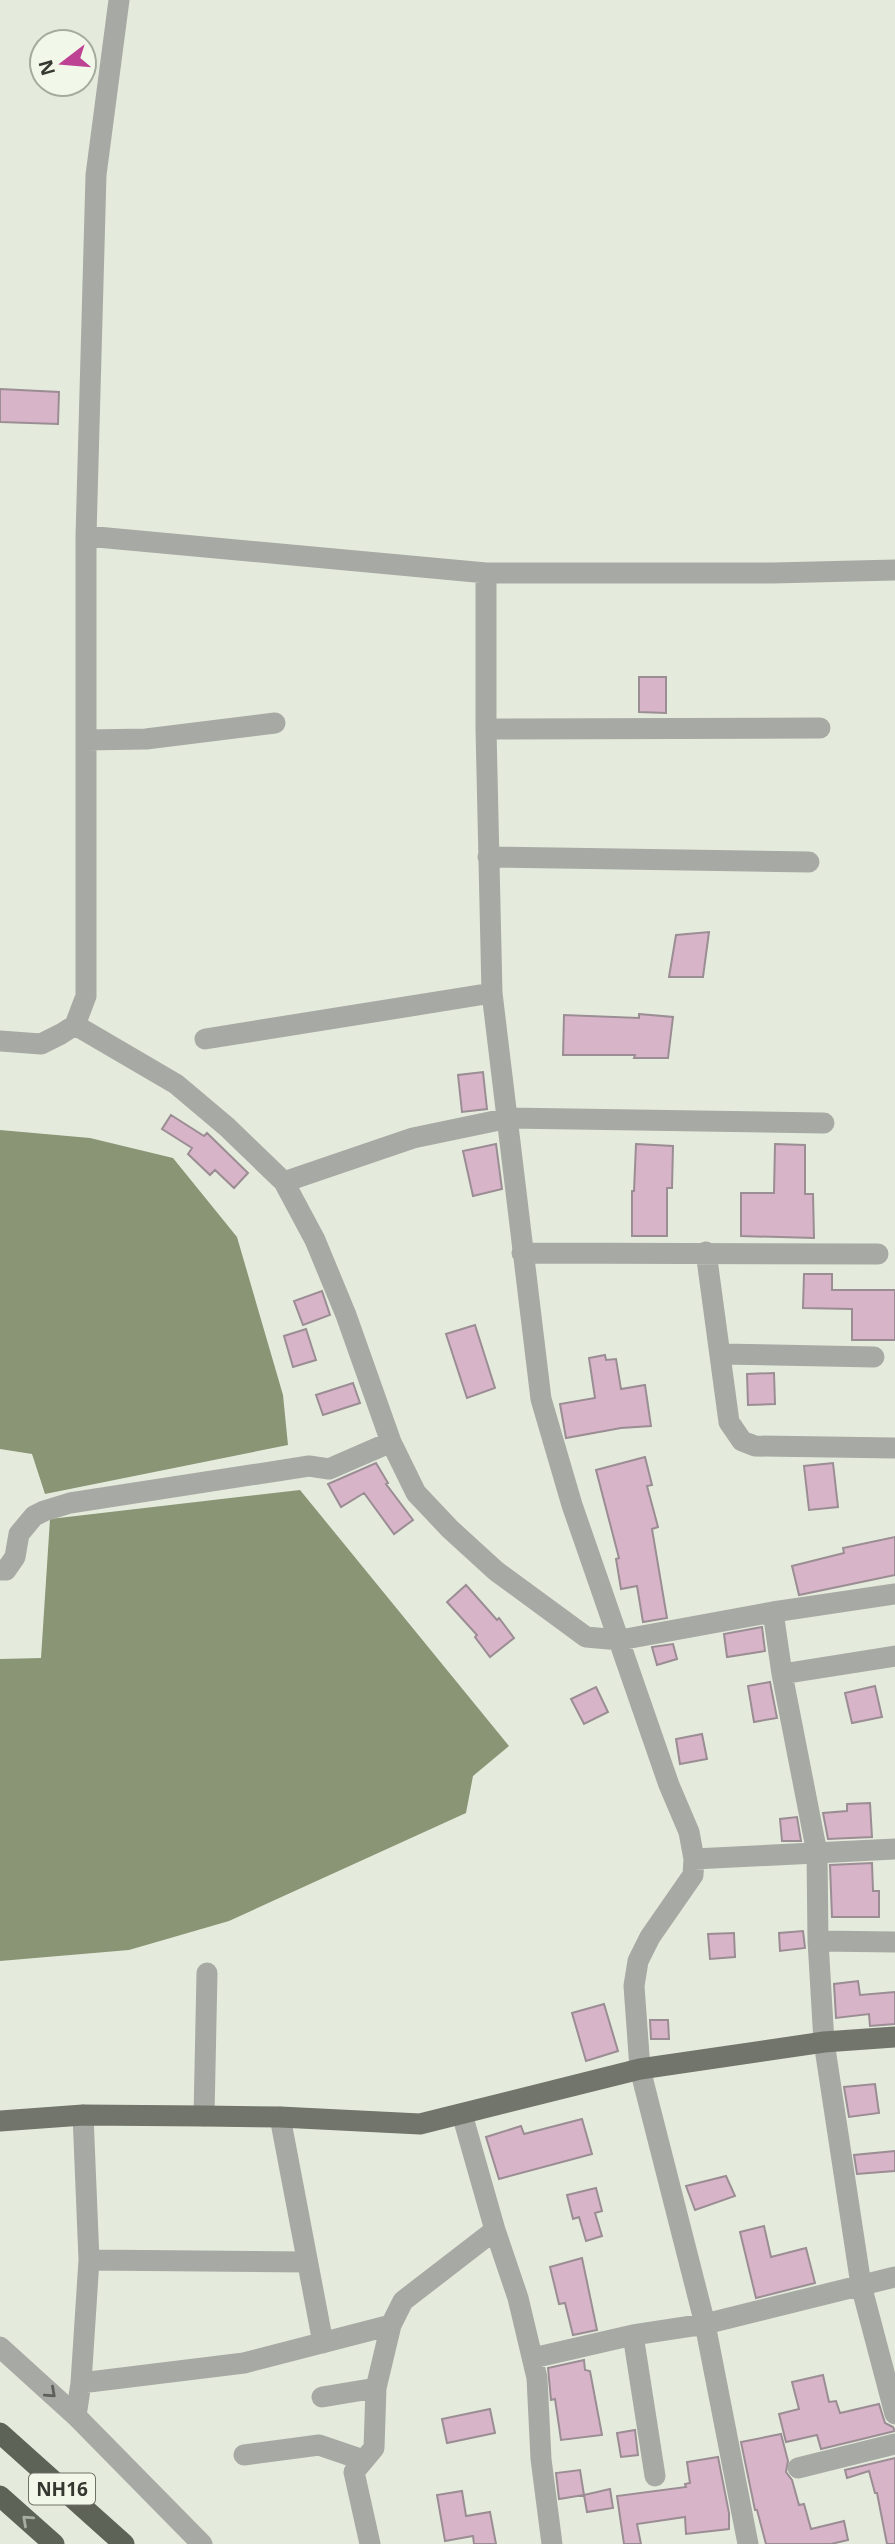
<svg xmlns="http://www.w3.org/2000/svg" width="895" height="2544" viewBox="0 0 895 2544" font-family="'Open Sans',sans-serif">
	<style>
		.water { fill: #8a9575 }
		.building { fill: #d7b4c7; stroke: #9b8d94; stroke-width: 2 }
		.lines { fill: none; stroke-linecap: round; stroke-linejoin: round }
		.minor { stroke: #a7aaa4; stroke-width: 21 }
		.major { stroke: #71756b; stroke-width: 21 }
		.highway { stroke: #5e6357; stroke-width: 21 }
		.oneway { stroke: #5d5f59 }
		.oneway2 { stroke: #a8aea0 }
		.labels { text-anchor: middle; dominant-baseline: central; stroke-width: 5; stroke-linejoin: round; paint-order: stroke }
		.shield { fill: #f2f8e9; stroke: #6e7168; stroke-width: 2 }
		.shield-label { font-size: 19px; font-weight: bold; fill: #353731 }
	</style>
	<rect width="100%" height="100%" fill="#e5ebdc"/>
	<!-- water -->
	<path class="water" d="M0,1130l90,8 83,20 64,79 46,158 5,50 -243,49 -13,-40 -32,-5z
		M300,1490l209,256 -36,30 -7,37 -237,108 -100,29 -129,11v-302l41,-1 9,-139z"/>
	<!-- building -->
	<path class="building" d="M0,389l59,3 -1,32 -58,-2z
		M639,677h27v36l-27,-1z
		M709,932l-6,45h-34l7,-42z
		M639,1014l34,3 -5,41h-34l1,-3h-72l1,-40 75,3z
		M483,1072l4,37 -25,3 -4,-37z
		M171,1115l33,21 3,-3 41,40 -14,15 -19,-18 -5,5 -22,-21 4,-6 -30,-19z
		M496,1144l6,45 -29,7 -10,-45z
		M636,1144l37,2 -1,42h-5v48h-35v-45h2z
		M775,1144l30,1v49h8l1,44 -73,-2v-43h33z
		M804,1274h28v16h63v50h-43v-31l-49,-1z
		M322,1291l8,24 -27,10 -9,-24z
		M475,1325l20,63 -28,10 -21,-64z
		M306,1329l10,31 -23,7 -9,-31z
		M605,1355l1,5 10,-1 5,30 24,-4 6,41 -30,2 -55,10 -6,-34 35,-6 -6,-40z
		M774,1373l1,31 -27,1 -1,-31z
		M353,1383l7,20 -37,12 -7,-20z
		M645,1457l7,28 -5,1 11,41 -6,2 15,89 -24,4 -6,-36 -16,3 -5,-30 3,-1 -23,-88z
		M376,1463l12,20 -2,1 27,36 -19,14 -30,-41 -23,14 -13,-23z
		M833,1463l5,44 -29,3 -5,-44z
		M895,1537v38l-96,20 -7,-29 52,-13 -1,-5z
		M466,1585l31,35 2,-2 15,20 -24,19 -15,-20 2,-2 -30,-33z
		M762,1627l3,24 -38,6 -3,-23z
		M673,1644l4,15 -20,6 -5,-18z
		M770,1682l7,36 -23,4 -6,-36z
		M875,1686l7,31 -30,6 -7,-30z
		M596,1687l12,25 -24,12 -13,-25z
		M702,1734l5,25 -27,5 -4,-25z
		M870,1803l2,34 -44,2 -5,-26 24,-2v-7z
		M797,1817l4,24h-19l-2,-22z
		M872,1863l1,28h6v26h-47l-2,-52z
		M803,1931l2,17 -25,3 -1,-18z
		M734,1933l1,24 -25,2 -2,-25z
		M858,1981l2,14 35,-3v32l-25,2 -1,-12 -33,4 -2,-34z
		M604,2004l14,47 -32,10 -14,-48z
		M650,2020h18l1,19h-18z
		M875,2084l4,29 -30,4 -5,-30z
		M582,2119l10,35 -93,25 -13,-42 35,-11 3,8z
		M895,2151v20l-38,3 -3,-19z
		M726,2176l9,20 -40,14 -9,-24z
		M596,2188l6,23 -7,2 7,23 -16,5 -7,-24 -6,2 -6,-24z
		M764,2226l7,31 35,-9 9,35 -59,15 -16,-66z
		M582,2258l15,72 -24,5 -8,-32 -6,1 -9,-37z
		M584,2360l1,10 5,1 12,64 -41,5 -6,-41 -4,1 -3,-32z
		M823,2375l6,27 7,-1 4,12 39,-9 6,19 8,4 2,4 -74,18 -4,-14 -31,7 -7,-28 20,-5 -7,-27z
		M490,2409l5,24 -48,10 -5,-24z
		M635,2430l3,25 -17,2 -4,-24z
		M781,2434l7,27 -2,11 6,8 7,25 5,-1 7,25 33,-8 4,19 -17,4h-65l-9,-34h-2l-14,-68z
		M718,2457l11,56v16l-43,5 -1,-17 -48,7 4,20h-17l-7,-48 69,-9 -1,-3 5,-1 -3,-21z
		M895,2458v86h-8l-10,-51h-2l-6,-22 -22,7 -2,-8z
		M580,2470l4,25 -25,4 -3,-26z
		M610,2489l3,19 -26,4 -3,-17z
		M462,2491l4,25 24,-4 6,32h-22l-1,-8 -28,5 -8,-46z"/>
	<g class="lines">
		<!-- minor -->
		<path class="minor" d="M86,536l400,37h287l122,-3
			M486,573v156l6,264 49,406 31,106 97,280 20,47 5,27 -1,16 -43,62 -12,24 -4,25 6,83 65,255 43,220
			M486,729l334,-1
			M86,740l60,-1 129,-16
			M488,857l321,5
			M75,1025l101,59 51,43 57,55 31,58 31,75 45,127 25,51 34,36 46,42 90,66 34,3 153,-28 122,-18
			M205,1039l287,-46
			M0,1041l41,3 20,-10 14,-9 11,-29v-460l10,-361 23,-175
			M284,1182l129,-44 96,-20 315,5
			M706,1252l23,170 13,19 13,5 140,2
			M522,1253l356,1
			M720,1354l154,3
			M0,1570h6l9,-13 4,-23 15,-18 10,-5 26,-8 239,-37 20,3 62,-27
			M773,1612l9,62 35,179 1,88 6,101 37,243 34,129
			M782,1674l113,-18
			M694,1859l201,-10
			M818,1941l77,1
			M462,2114l33,116 23,68 19,80 4,81 11,85
			M204,2116l3,-143
			M280,2117l43,226
			M89,2260l218,2
			M633,2335l22,141
			M0,2347l76,69 126,128
			M533,2358l100,-23 72,-11 190,-47
			M81,2383l163,-20 147,-38
			M322,2397l54,-9
			M76,2416l5,-33 8,-123 -6,-145
			M244,2455l75,-10 44,15
			M798,2468l97,-24
			M370,2544l-16,-72 20,-24 2,-60 15,-63 12,-24 92,-71"/>
		<!-- major -->
		<path class="major" d="M0,2121l83,-6 121,1 76,1 140,7 220,-55 184,-27 71,-5"/>
		<!-- highway -->
		<path class="highway" d="M0,2433l124,111
			M0,2496l54,48"/>
	</g>
	<!-- one-way arrows -->
	<defs><path id="oneway-chevron" d="M-2-3.5L2.5 0L-2 3.5" fill="none" stroke-width="1.6" stroke-linecap="round" stroke-linejoin="round" transform="scale(1.75)"/></defs>
	<use class="oneway" href="#oneway-chevron" transform="translate(51 2393) rotate(42)"/>
	<use class="oneway2" href="#oneway-chevron" transform="translate(27 2520) rotate(-138)"/>
	<g class="labels">
		<!-- shield labels -->
		<rect class="shield" x="29" y="2473.5" width="66" height="31" rx="5"/>
		<g class="shield-label">
			<text x="62" y="2489">NH16</text>
		</g>
	</g>
	<!-- north arrow -->
	<g transform="translate(63 63) rotate(254)"><circle r="33" fill="#f2f8e9" stroke="#a6ab9f" stroke-width="2"/>
	<path d="M0-5L12 26L0 18L-12 26Z" fill="#bd4293"/>
	<text y="-10" font-size="19" font-weight="bold" text-anchor="middle" fill="#353731">N</text>
	</g>
</svg>
